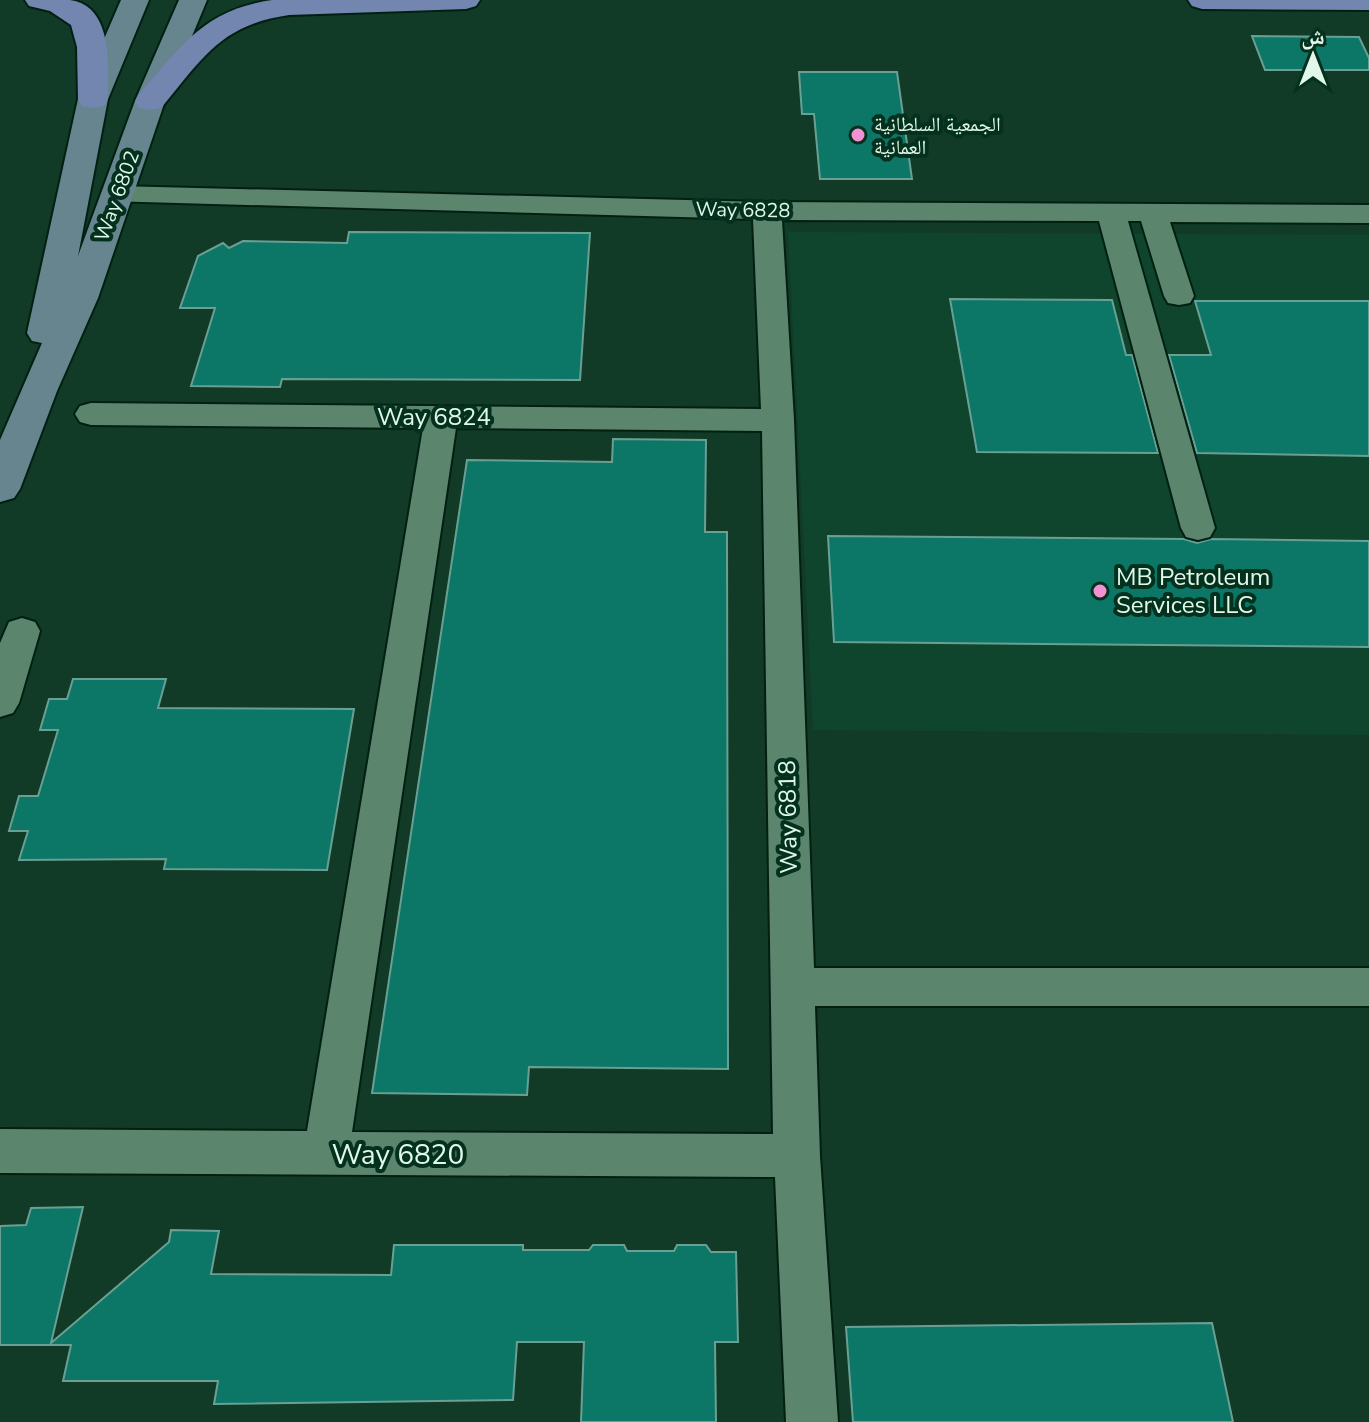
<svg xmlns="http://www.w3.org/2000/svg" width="1369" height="1422" viewBox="0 0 1369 1422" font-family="'Nunito Sans','Noto Naskh Arabic',sans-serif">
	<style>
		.built { fill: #10452d }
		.building { fill: #0c7667; stroke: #6a9f94; stroke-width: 2 }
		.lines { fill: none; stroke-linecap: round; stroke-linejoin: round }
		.street-casing { stroke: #022012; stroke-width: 4 }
		.secondary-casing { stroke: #022012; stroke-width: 4 }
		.primary-casing { stroke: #022012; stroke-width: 4 }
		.street { fill: #5b856d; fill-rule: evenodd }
		.secondary { fill: #66858e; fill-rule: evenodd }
		.primary { fill: #7286af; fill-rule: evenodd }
		.poi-dot { fill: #f391d5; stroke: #04311e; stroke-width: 3 }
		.labels { text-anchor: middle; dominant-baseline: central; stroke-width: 8; stroke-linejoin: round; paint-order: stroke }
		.far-poi-label { font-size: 20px; fill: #e0f7e9; stroke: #04311e; text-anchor: start }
		.far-street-label { font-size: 20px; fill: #e0f7e9; stroke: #04311e }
		.street-label { font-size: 24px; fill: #e0f7e9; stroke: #04311e }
		.poi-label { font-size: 24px; fill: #e0f7e9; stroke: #04311e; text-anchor: start }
		.near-street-label { font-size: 28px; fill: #e0f7e9; stroke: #04311e }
	</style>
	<rect width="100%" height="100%" fill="#113b27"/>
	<!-- built -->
	<path class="built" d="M788,232l581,3v500l-556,-5z"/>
	<!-- building -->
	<path class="building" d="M1252,36l107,1 10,21v12h-104z
		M799,72h98l15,107h-92l-6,-65h-12z
		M349,232l241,1 -10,147 -298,-1 -2,8 -89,-1 24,-78h-35l18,-52 25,-13 6,5 14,-7 104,2z
		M950,299l162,1 14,55h6l26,98 -181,-1z
		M1195,301h174v155l-172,-3 -28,-98h42z
		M613,439l93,1 -1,92h22l1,537 -199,-2 -2,28 -155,-2 95,-633 145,2z
		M828,536l356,3 13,4 14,-4 158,2v106l-535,-5z
		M73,679h93l-8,29 196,1 -27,161 -163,-1 2,-10 -147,1 9,-29h-19l10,-35h19l20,-66h-18l9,-31h18z
		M83,1207l-32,136 118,-101 2,-12 48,1 -8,43 180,1 3,-30h129v5h66l4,-5h31l3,6h47l3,-6h29l5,7h25l2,90h-23l1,80h-135l3,-80h-67l-4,58 -299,4 4,-23h-155l8,-36h-71v-119l26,-1 5,-17z
		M1212,1323l21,99h-380l-7,-95z"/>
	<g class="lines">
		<!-- street casing -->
		<g class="street-casing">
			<path id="street" d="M117,186l650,16 602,3v18l-199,-1 24,74 -4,7 -11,2 -11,-2 -4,-7 -23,-75h-13l87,307 -5,9 -12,3 -12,-3 -5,-9 -82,-307 -317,-1 12,200 20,548h555v38h-554l5,150 18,266h-52l-11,-245 -775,-4v-44l307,2 116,-703 -332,-3 -11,-3 -5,-8 5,-8 11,-3 670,6 -8,-190 -646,-18 -4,-6 4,-6zM456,428l306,3 11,703 -421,-2z
				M22,618l13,4 5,9 -21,72 -6,10 -13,4v-74l9,-21z"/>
		</g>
		<!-- secondary casing -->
		<g class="secondary-casing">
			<path id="secondary" d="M121,0h28l-41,99 -30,157 57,-155 44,-101h28l-42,101 -67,197 -41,93 -37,98 -6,9 -14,4v-62l42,-97 -10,-2 -5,-8 51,-234z"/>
		</g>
		<!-- primary casing -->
		<g class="primary-casing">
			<path id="primary" d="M25,0c14,0 30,0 45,0 44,6 38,68 38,99l-4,7 -11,2 -11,-2 -4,-7 -1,-52 -6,-22 -21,-14 -21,-5z
				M272,0h208l-4,6 -10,3 -177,6c-69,10 -86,43 -128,93l-11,2 -11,-2 -4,-7 4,-7c43,-48 64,-84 133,-94z
				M1188,0h181v10l-167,-1 -10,-3z"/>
		</g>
		<!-- street -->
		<use href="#street" class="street"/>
		<!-- secondary -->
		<use href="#secondary" class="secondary"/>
		<!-- primary -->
		<use href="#primary" class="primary"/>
	</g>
	<!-- markers -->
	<g class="poi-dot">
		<circle cx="858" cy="135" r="8"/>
		<circle cx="1100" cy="591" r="8"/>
	</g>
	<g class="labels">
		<!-- far-poi labels -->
		<g class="far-poi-label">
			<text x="874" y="124">الجمعية السلطانية<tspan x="874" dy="23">العمانية</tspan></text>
		</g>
		<!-- far-street labels -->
		<g class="far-street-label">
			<text transform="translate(117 196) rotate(-70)">Way 6802</text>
			<text transform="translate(743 210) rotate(1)">Way 6828</text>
		</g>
		<!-- street labels -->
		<g class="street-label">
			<text x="434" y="417">Way 6824</text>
			<text transform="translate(788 817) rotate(-91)">Way 6818</text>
		</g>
		<!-- poi labels -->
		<g class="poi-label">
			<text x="1116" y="577">MB Petroleum<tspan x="1116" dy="28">Services LLC</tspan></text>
		</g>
		<!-- near-street labels -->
		<g class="near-street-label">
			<text x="398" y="1155">Way 6820</text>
		</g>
	</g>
	<!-- north arrow -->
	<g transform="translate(1313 56)" stroke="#04311e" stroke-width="6" paint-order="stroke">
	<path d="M0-6L14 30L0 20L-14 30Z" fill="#e0f7e9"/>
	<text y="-12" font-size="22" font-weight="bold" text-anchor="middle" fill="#e0f7e9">ش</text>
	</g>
</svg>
